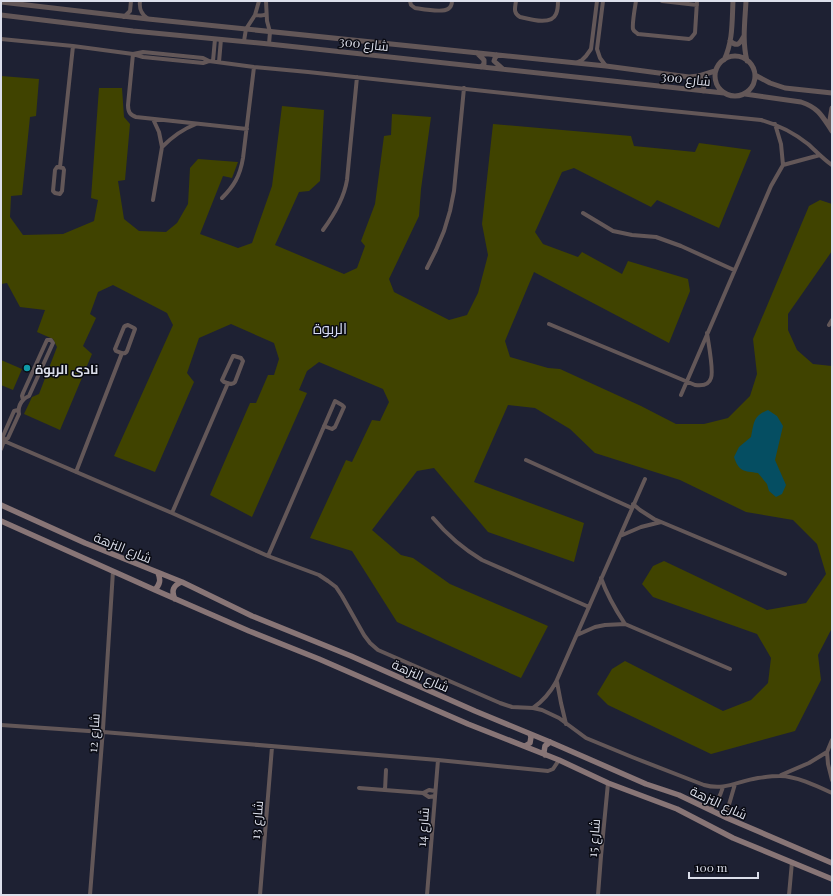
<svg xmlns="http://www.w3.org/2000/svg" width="833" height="896" viewBox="0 0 833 896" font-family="'Playfair Display',Cairo,serif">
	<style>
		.green { fill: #404300 }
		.water { fill: #054e62 }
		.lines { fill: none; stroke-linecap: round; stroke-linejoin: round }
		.minor { stroke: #635758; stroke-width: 4 }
		.tertiary { stroke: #635758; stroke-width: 5 }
		.secondary { stroke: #887576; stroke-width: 5.5 }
		.culture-dot { fill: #0f9aa8; stroke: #0a0b13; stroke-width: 1.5 }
		.labels { text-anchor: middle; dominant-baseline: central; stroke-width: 3; stroke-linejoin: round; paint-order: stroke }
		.street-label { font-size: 13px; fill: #dcdfeb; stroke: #0a0b13 }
		.poi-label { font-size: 13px; font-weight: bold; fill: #dcdfeb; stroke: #0a0b13; text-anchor: start }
		.quarter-label { font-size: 15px; fill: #d6dbf3; stroke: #0a0b13 }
	</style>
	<rect width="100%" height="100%" fill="#1e2133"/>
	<!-- green -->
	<path class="green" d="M1,76l38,3 -3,37 -6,1 -8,78 -11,1 -1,21 13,18 40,-1 31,-13 4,-21 -7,-2 8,-110h23l2,29 6,7 -5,56 -7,1 6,38 15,12 27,1 11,-9 11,-19 2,-36 8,-9 40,3 -6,16 -9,-2 -23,58 38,14 14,-5 20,-57 10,-80 42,4 -4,71 -11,10 -10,1 -24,53 69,29 13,-6 8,-22 -4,-5 14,-37 9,-68 7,-1 1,-21 39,3 -10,72 -2,27 -30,63 5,13 55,28 18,-5 11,-22 10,-38 -6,-31 11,-100 138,12 3,10 61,6 4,-9 52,7 -32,78 -62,-28 -6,7 -77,-39 -12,4 -27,60 8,12 35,13 4,-5 40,22 6,-13 60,18 2,12 -21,52 -135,-71 -29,69 5,16 38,11 12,1 81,37 35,18h28l24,-6 22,-22 7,-22 -4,-35 56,-133 11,-6 12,4v47l-44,63v16l9,20 16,14 19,2v262l-14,27 3,25 -26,51 -84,23 -103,-49 -11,-11 15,-25 13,-8 98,50 28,-11 17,-17 3,-25 -14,-24 -104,-37 -11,-13 11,-18 11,-5 103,49 39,-7 20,-29 -9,-30 -24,-24 -47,-8 -66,-32 -85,-27 -25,-24 -35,-21 -27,-3 -34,77 110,41 -10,39 -86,-30 -54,-64 -17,3 -45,59 29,25 12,3 37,26 98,42 -27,52 -124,-56 -45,-71 -42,-13 36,-78 6,2 20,-42 8,1 9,-19 -6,-13 -64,-27 -12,9 -8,19 8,3 -55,124 -42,-22 40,-92h6l12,-28h6l5,-16 -5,-16 -43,-19 -32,14 -12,35 7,9 -39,90 -41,-16 59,-131 -6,-12 -54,-28 -15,7 -8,22 6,4 -13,28 9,8 -32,76 -36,-16 8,-17 7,-3 18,-47 -4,-8 -16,-7 8,-22 -25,-3 -13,-24 -6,1z
		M1,360l21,9 -9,21 -12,-5z"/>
	<!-- water -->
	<path class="water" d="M768,410l9,6 6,10 -8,34 11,25 -4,9 -6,3 -7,-6 -2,-7 -9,-11c-14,-2 -19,-1 -24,-16l5,-10 12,-10c3,-14 2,-21 17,-27z"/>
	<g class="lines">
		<!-- minor -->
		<path class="minor" d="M140,1c-1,8 1,13 8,18
			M266,1l1,20 3,11 -1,12
			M410,1l1,4 4,3c7,1 27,5 33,1 3,-2 4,-5 4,-8
			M516,1c-1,7 -3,12 4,16 9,2 31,9 36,-3 2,-4 2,-9 2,-13
			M603,1l-6,48 3,9 6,8
			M636,1c-1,6 -4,23 -3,28 1,3 3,3 5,5l51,5 2,-1 4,-5 2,-32
			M662,1l35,4
			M255,15c5,0 7,2 11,-1
			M124,17l6,-6 1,-10
			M1,39l72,7 60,8 10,3 60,6 6,-2
			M244,41l2,-12 9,-14 4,-14
			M133,54l10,-2 60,6 6,3 45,6 54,5 324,35 129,13c18,5 33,13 47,24 8,7 15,15 24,21
			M133,54l-5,51c0,7 2,10 8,12l111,12
			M213,61l2,-22
			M219,62l2,-23
			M576,63l6,-3 4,-4 5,-7 6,-48
			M153,119l6,13 3,15 -9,53
			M162,147c10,-10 21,-18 34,-23
			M783,165l37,-10
			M57,167l6,1 1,2 -2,21 -2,3 -5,-1 -2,-2 2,-21z
			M60,167l13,-121
			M222,198c12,-12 18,-22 21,-40l11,-91
			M583,213l30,18 19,4 24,2 25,9 53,24
			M323,230c11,-15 21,-31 24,-50l10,-103
			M427,268l9,-18 8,-19 6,-20 4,-20 10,-103
			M549,324l146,61c7,1 14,0 16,-7 3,-7 -3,-37 -4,-45
			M128,325l6,3 1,1 -8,22c-2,4 -6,2 -11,0l-1,-2 9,-22 1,-1z
			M829,325l3,-5
			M233,356h1l7,2 2,3 -8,21c-3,4 -7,1 -11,0l-2,-2z
			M681,395l69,-160 21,-49 12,-21 -2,-21 -6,-20
			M4,441l168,72 96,43 51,19 9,6 8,6 6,9 22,39 6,8 8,7 122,53 12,4 21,1 9,2 17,8 27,20 46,19 72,28c21,6 34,-4 54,-7 7,-1 14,-2 22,-2 16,0 37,10 52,17
			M4,441l-1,-5 11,-25 4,-1
			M1,449l3,-8 4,-3 11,-24c-1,-5 1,-11 5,-15 1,-1 3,-2 5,-3l24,-53 -2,-3h-4l-24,53 -1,3 1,4
			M526,460l106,48
			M76,472l46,-119
			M633,504l7,6 14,9 131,55
			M172,513l56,-130
			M433,518c15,18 29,30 49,42l107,47
			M620,536l21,-9 20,-5
			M268,556l67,-155 7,4 2,2 -9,20 -3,2 -8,-3
			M601,578c6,17 14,31 24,46
			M577,635l18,-8 10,-2 20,-1 105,45
			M557,682l4,21 5,21
			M533,708c10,-7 17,-15 23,-26l89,-203
			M1,725l102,7 335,28 110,11 5,-2 6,-9
			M832,740l-5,12 1,12 4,16
			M781,775l28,-12 18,-11
			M359,788l64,5 6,4 6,-1
			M385,790l1,-20
			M423,793l6,-3 6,1
			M710,810c7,-7 10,-13 13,-23
			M727,818l1,-10 7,-24
			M90,895l13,-166 10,-158
			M260,895l12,-148
			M427,895l11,-135
			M598,895l3,-39 7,-73
			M789,895l3,-33"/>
		<!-- tertiary -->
		<path class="tertiary" d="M746,1c-1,20 -4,40 1,60
			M1,2l147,17 458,47 83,11 10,-1 16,-5
			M1,15l132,16 136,13 455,49
			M730,41c8,7 10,2 14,-5
			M477,53l7,7v4l-3,3
			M497,55l-2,3 -1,3 9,8
			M715 76a20 20 0 1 1 40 0a20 20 0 1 1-40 0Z
			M724,60c9,-18 8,-39 9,-59
			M755,75l15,8 15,5 47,5
			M699,76c5,4 6,9 4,15
			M745,94l56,8c18,6 21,14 31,29
			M832,128l-2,-8 2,-12"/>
		<!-- secondary -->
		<path class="secondary" d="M1,505l84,38 97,39 70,34 99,40 124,55 75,31 96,42 33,11 48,23 105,45
			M1,521l154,69 94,41 70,28 149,65 91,36 49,23 69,26 56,29 99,41
			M155,590c5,-6 6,-10 3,-17
			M175,599c-4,-8 -2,-14 7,-17
			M525,746l5,-3 1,-6 -1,-3
			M545,755l-1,-3 1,-6 5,-4"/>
	</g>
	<!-- markers -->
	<circle class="culture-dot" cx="27" cy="368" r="4"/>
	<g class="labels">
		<!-- street labels -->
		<g class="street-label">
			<text transform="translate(364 43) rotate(6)">شارع 300</text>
			<text transform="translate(686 78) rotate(6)">شارع 300</text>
			<text transform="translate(123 547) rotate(22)">شارع النزهة</text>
			<text transform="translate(421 675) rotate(24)">شارع النزهة</text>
			<text transform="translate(93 733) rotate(-86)">شارع 12</text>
			<text transform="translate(719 802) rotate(25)">شارع النزهة</text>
			<text transform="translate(256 820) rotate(-85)">شارع 13</text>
			<text transform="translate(422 827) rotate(-85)">شارع 14</text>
			<text transform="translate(593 838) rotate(-85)">شارع 15</text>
		</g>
		<!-- poi labels -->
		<g class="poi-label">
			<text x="35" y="368">نادى الربوة</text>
		</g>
		<!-- quarter labels -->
		<g class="quarter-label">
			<text x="330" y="328">الربوة</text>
		</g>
	</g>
	<!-- border -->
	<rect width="833" height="896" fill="none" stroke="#dcdfeb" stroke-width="4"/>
	<!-- scale -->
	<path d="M689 872v6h69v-6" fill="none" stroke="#dcdfeb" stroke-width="2"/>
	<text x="695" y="872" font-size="12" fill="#dcdfeb" stroke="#0a0b13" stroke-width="3" paint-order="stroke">100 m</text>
</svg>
